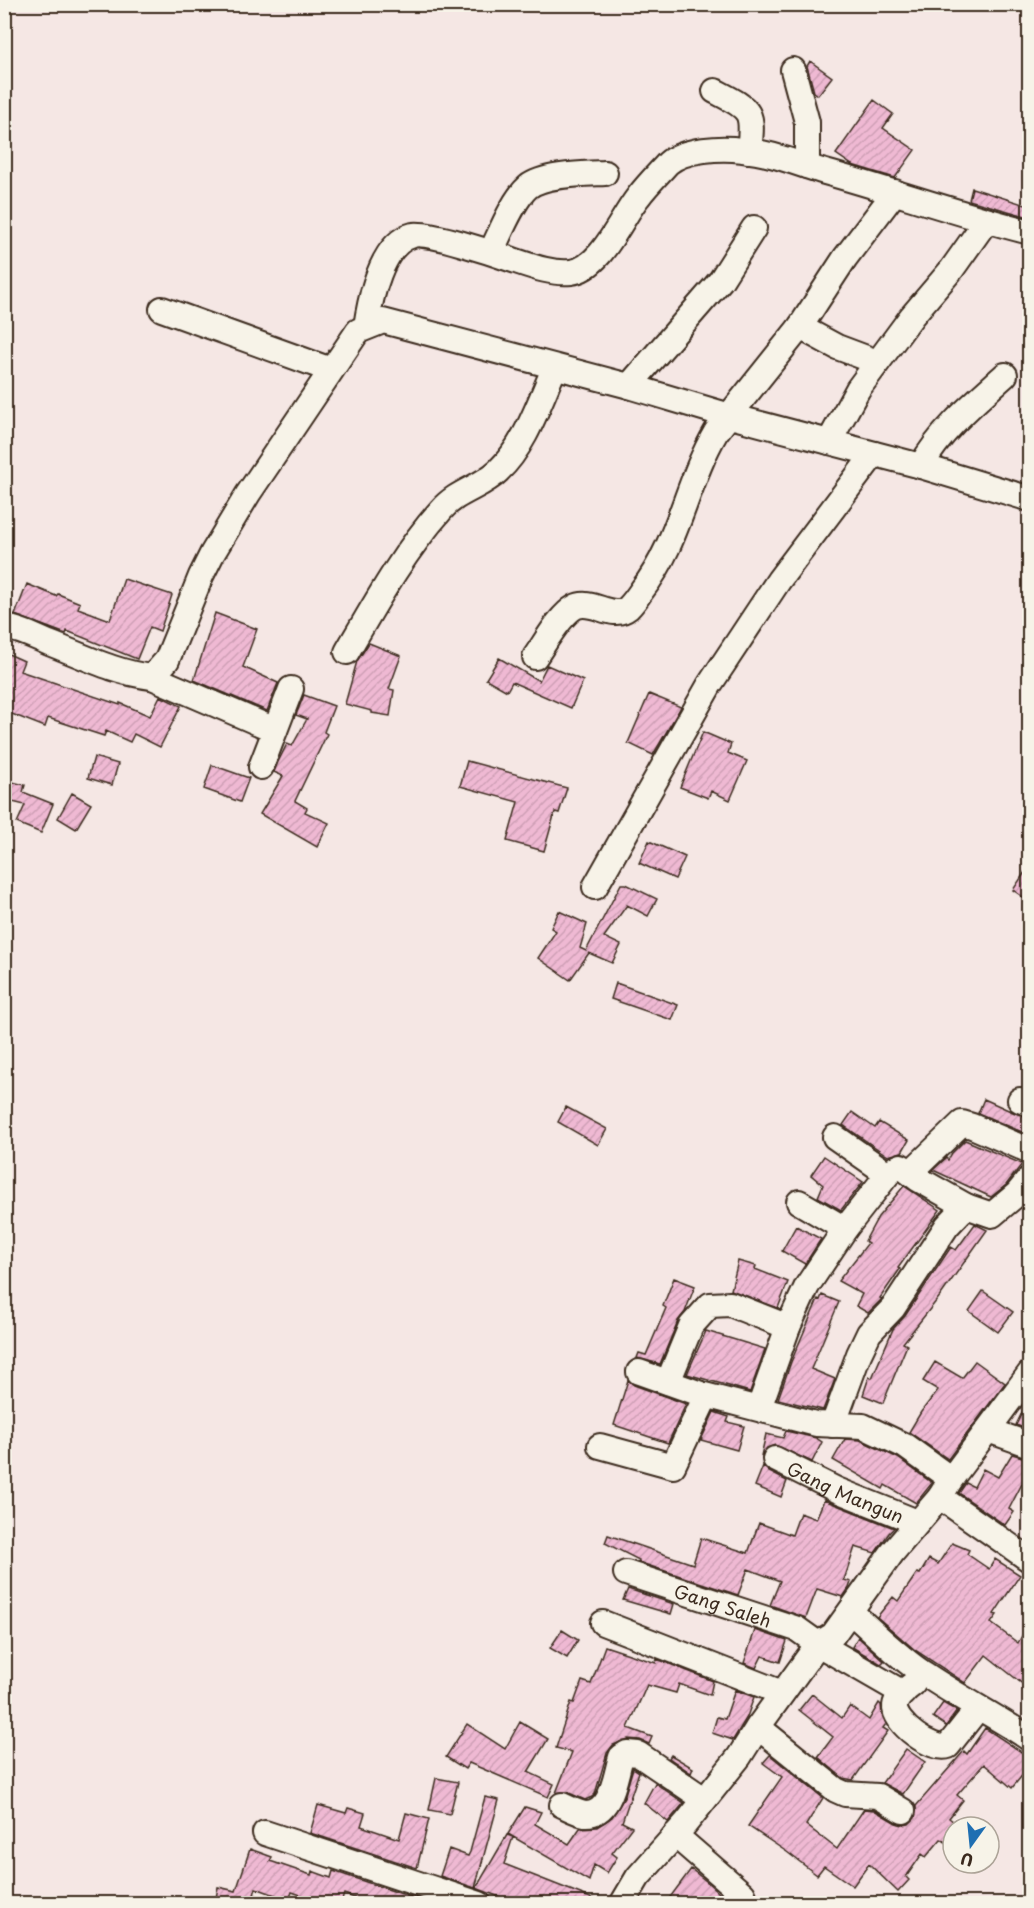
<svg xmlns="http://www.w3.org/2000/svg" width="1034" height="1908" viewBox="0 0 1034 1908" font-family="'Playpen Sans',sans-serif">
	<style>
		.building { fill: url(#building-hatch); stroke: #3b2a1e; stroke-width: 1.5 }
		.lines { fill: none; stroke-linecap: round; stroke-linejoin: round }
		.minor-casing { stroke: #3b2a1e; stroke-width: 28 }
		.minor { stroke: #f7f3e8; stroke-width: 24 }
		.labels { text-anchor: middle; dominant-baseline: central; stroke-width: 5; stroke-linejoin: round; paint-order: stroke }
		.street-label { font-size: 18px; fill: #3b2a1e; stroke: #f7f3e8 }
	</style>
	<defs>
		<pattern id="building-hatch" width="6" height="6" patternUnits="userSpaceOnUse" patternTransform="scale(1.5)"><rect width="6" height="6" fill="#efb9d3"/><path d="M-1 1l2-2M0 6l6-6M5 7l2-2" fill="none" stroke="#ce9fb5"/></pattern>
	</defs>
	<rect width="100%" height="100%" fill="#f5e7e4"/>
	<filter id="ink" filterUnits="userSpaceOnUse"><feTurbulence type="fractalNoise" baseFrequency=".0167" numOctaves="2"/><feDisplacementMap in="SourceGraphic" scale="12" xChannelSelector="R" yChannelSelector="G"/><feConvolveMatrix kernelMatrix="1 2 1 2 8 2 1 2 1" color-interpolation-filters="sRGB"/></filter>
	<g filter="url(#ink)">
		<!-- building -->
		<path class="building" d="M810,61l22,16 -14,18 -4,-3 -7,-26z
			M874,100l19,14 -10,14 32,22 -20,28 -43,-13 -16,-11z
			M972,188l57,18v11l-60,-17z
			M124,579l48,16 -12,36 -10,-4 -13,32 -70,-28 -1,3 -51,-19 12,-31 29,12 2,-2 22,9 -2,5 32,12z
			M215,613l42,16 -14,38 35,16 -11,28 -73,-31z
			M369,643l32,13 -12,33 5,1 -4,26 -18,-3v-2l-27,-7 12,-43z
			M4,652l20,9 -4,10 100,34v-2l30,13 10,-20 21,10 -21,41 -26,-13 -4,8 -24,-11 -2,5 -56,-18 -3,9 -41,-16z
			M499,658l40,23 8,-16 36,16 -12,27 -59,-26 -5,9 -21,-12z
			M649,694l32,13 -28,48 -25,-12z
			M304,695l30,11 -10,26 3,2 -32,67 12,7 -2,4 24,11 -12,24 -57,-33 23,-38 -9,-4 4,-10 9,-18 5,2 15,-27 -11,-4z
			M703,732l28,12 -3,9 19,8 -17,39 -19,-9 -3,7 -28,-11z
			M94,757l24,7 -6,21 -24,-7z
			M467,761l100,27 -8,25 -4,-1 -11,39 -37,-10 11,-39 -58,-16z
			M212,765l37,13 -9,24 -36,-13z
			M4,780l21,5 -2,7 30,12 -12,29 -24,-10 8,-18 -21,-5z
			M72,793l19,11 -15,25 -18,-11z
			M649,841l36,16 -10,22 -36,-16z
			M1029,866v35l-16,-11z
			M621,884h5l31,15 -9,17 -21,-11 -23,32 17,8 -9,18 -23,-10 -19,27 -32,-22 18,-27 -5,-3 8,-17 28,13 -7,24 6,3z
			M616,983l62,22 -6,15 -61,-21z
			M984,1099l31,14 14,5v17l-51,-22z
			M566,1107l41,22 -9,16 -40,-23z
			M852,1112l23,16 4,-6 30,18 -7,12 -14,4 -45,-31z
			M965,1140l57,24 -16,21 -15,12 -58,-27 13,-12 2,2 4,-7z
			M824,1156l39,26 -22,28 -23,-13 5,-12 -12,-10z
			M904,1186l36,24 -42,58 2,1 -20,29 2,1 -14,14 -12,-7 6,-12 -24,-13 30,-38 -3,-2 13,-24z
			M975,1224l12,6 -46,65 -38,48 4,2 -24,58 -20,-8 6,-18 3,1 21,-49 12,-13 46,-69 5,3z
			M796,1226l25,13 -16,25 -23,-13z
			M738,1261l18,5 -1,3 33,13 -10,26 -47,-18z
			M674,1278l21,8 -10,26 -7,9 -18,43 -23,-6 2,-5 7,2 20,-47 -3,-2z
			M983,1291l30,21 -15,20 -29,-21z
			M822,1295l17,7 -28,67 24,10 -12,31 -45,-11 13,-37 27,-63 2,1z
			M706,1331l59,18 -15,43 -63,-18z
			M975,1361l30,22 -57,76 -39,-27 12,-20 17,-22 -15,-9 12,-19 27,16z
			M628,1380l6,5 52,19 -18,39 -54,-18z
			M1029,1398v32l-13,-5z
			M714,1412l15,5 -2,5 17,4 -7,24 -36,-10z
			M786,1431l30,7 6,4 -10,20 -37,-17 -8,3 -6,8 5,-22 17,4z
			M845,1439l15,1 38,18 34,25 -16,20 -31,-18 -2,4 -50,-29z
			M1012,1454l17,5v24l-5,-3 -15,29 5,3 -9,13 -46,-32 7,-10 8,4 9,-18 15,8z
			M763,1466l6,6 18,9 -6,16 -26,-11z
			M824,1500l70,28 -5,5 -14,20 -20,-6 -11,33 7,2 -2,6 -6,9 -26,-8 -11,29 -36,-13 10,-24 -32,-12 -10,26 -100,-33 1,-2 -34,-17 3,-8 85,29 8,-26 47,15 11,-30 33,12 8,-22 16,6z
			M952,1543l17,7 -2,4 22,15 6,-10 25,16 -26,39 3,1 -6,8 27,20 11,-20v66l-43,-34 -21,28 -50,-33 -38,-33 16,-20 5,4 19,-28 3,1 9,-15 9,5z
			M628,1589l46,15 -3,10 -48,-14z
			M562,1630l16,10 -11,18 -17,-10z
			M755,1630l32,11 -7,21 -18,-6 -6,12 -12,-5z
			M858,1637l26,24 -3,3 -29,-17z
			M605,1646l51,17 1,-4 56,22 -3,14 -31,-11 -3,9 -29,-8 -19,43 24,9 -3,7 -9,-4 -12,-1 -15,6 -6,8 -12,41 -3,3 -7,3 -18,-8 -11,1 16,-41 -16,-4 15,-46 3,1 8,-22 9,3z
			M735,1690l19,7 -7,20 -14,23 -21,-7 5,-16 8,2z
			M812,1694l30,24 8,-12 19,14 10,-17 2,2 1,10 4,9 -3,4 5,3 -35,49 -10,-2 -25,-21 15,-20 -34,-27z
			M943,1703l14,8 -11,15 -13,-9z
			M520,1722l28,17 -20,33 26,12 -6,13 -79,-34 -4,6 -19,-12 21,-33 38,25z
			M985,1728l44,29v10l-17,21 -28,-24 -27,31 6,5 -14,18 10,8 -6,1v8l-6,8 -6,-4 -15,18 -4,-3 -16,23 3,3 -11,12 -29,-28 -16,22 -29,-20 -7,9 -30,-23 -39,-26 34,-49 -19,-14 7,-8 53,43 -17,27 31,24 27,-40 10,1 22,13 7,2 6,-1 6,-6 1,-12 48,-55 3,3z
			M906,1749l19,13 -22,32 -21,-11z
			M671,1755l22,13 -2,5 -22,-15z
			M633,1768l6,4 -17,50 10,5 -20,26 5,4 -10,16 -13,-8 -5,16 -81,-47 17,-27 16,5 -6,12 34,20 11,-16 17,-1 15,-10 12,-19z
			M436,1778l22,4 -8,32 -21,-4z
			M655,1783l29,20 -16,19 -24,-19z
			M485,1797l14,3 -24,88 -35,-12 9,-27 19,7 2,-4z
			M318,1805l28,8 2,-5 17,5 -4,13 38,13 7,-26 23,6 -12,49 -107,-35z
			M507,1835l6,2 -9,27 102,40h-88l-42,-16z
			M250,1849l22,8 -2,4 41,14 1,-4 19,7 2,-7 99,33h-62l-26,-10 -3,9 -22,-6 -1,4 -26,-9 -3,8 -33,-12 -2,7 12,2 -1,7h-50l3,-17 18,4z
			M691,1869l15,12 25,23h-66z"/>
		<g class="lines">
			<!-- minor casing -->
			<g class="minor-casing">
				<g id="minor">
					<path d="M793,70l14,52v44"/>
					<path d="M715,91c36,19 39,19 34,60"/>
					<path d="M491,252c9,-18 22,-52 37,-65 16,-13 57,-13 77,-14"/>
					<path d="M162,309l169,61"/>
					<path d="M366,327c4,-27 15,-84 47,-92 14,-4 83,19 100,25 18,6 39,14 58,12 30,-3 50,-54 67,-75 9,-12 20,-23 30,-34 16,-14 54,-16 74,-13 28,2 56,14 83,22 69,19 136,43 205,60"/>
					<path d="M800,327l37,20 40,15"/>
					<path d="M629,386l92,-106 33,-52"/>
					<path d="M829,442l29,-53 54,-73 40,-47 34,-48"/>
					<path d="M921,466c21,-37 53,-63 84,-91"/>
					<path d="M4,627c16,2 31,10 45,16 34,13 67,30 103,34l123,53"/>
					<path d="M347,652c29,-50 56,-99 94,-142 16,-19 41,-23 57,-39 28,-26 41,-69 57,-104"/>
					<path d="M535,657c10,-14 25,-42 40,-50 17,-9 37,14 53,1 5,-5 10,-12 14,-18 37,-47 44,-107 74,-158l84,-105 45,-69 50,-66"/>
					<path d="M152,677l15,-17 34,-84 11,-22 36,-60 110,-163 25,-10 246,65 101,30 191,50 109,33"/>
					<path d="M261,767l30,-78"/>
					<path d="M595,887l115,-203 69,-104 95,-126"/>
					<path d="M1020,1100l10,4"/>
					<path d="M835,1137l53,37"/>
					<path d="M910,1173l52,-50 10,3 58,25"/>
					<path d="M799,1202l46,27"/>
					<path d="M639,1372l62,22 115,30 47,2 42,20 46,33"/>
					<path d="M668,1382l23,-56 19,-21 20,-1 58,23"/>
					<path d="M759,1408l29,-81 19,-41 38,-57 43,-55 6,-5 7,-3 17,13 48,27"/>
					<path d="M833,1425l26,-71 10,-21 24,-25 54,-82 19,-20 26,9 25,-21 13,-16"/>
					<path d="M988,1430l42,15"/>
					<path d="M600,1446l73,20 33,-70"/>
					<path id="s1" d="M775,1459l62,31 80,32"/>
					<path d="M940,1497l90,63"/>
					<path id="s2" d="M626,1573l171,56 21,15 85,49"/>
					<path d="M851,1612c24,21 48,46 75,63 34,23 70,41 104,64"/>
					<path d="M603,1623l179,70"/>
					<path d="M913,1684c-7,5 -17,14 -18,22 -2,17 38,46 53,40l30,-38"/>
					<path d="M758,1727l78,63 9,4 33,2 25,15"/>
					<path d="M562,1805c7,3 15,8 23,9 27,1 30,-38 36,-57l6,-4 11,1 66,45"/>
					<path d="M265,1833l214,71"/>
					<path d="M675,1835l68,59 4,10"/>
					<path d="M622,1904l16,-27 48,-54 53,-66 19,-30 60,-83 15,-9 59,-82 48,-56 11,-18 79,-106"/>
				</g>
			</g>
			<!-- minor -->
			<use href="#minor" class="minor"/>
		</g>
	</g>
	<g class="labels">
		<!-- street labels -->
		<g class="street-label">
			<text stroke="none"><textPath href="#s1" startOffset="78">Gang Mangun</textPath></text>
			<text stroke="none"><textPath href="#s2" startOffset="102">Gang Saleh</textPath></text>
		</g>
	</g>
	<!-- margin -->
	<rect width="1034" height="1908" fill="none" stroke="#f7f3e8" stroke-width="24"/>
	<rect x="12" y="12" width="1010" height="1884" fill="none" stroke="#3b2a1e" stroke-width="2" filter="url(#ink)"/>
	<!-- north arrow -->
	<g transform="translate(971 1845) rotate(195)"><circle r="28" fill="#f7f3e8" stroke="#aca397" stroke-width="1.5"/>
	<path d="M0-4.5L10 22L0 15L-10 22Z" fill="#1f6fb2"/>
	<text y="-9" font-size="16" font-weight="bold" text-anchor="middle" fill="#3b2a1e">U</text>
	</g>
</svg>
